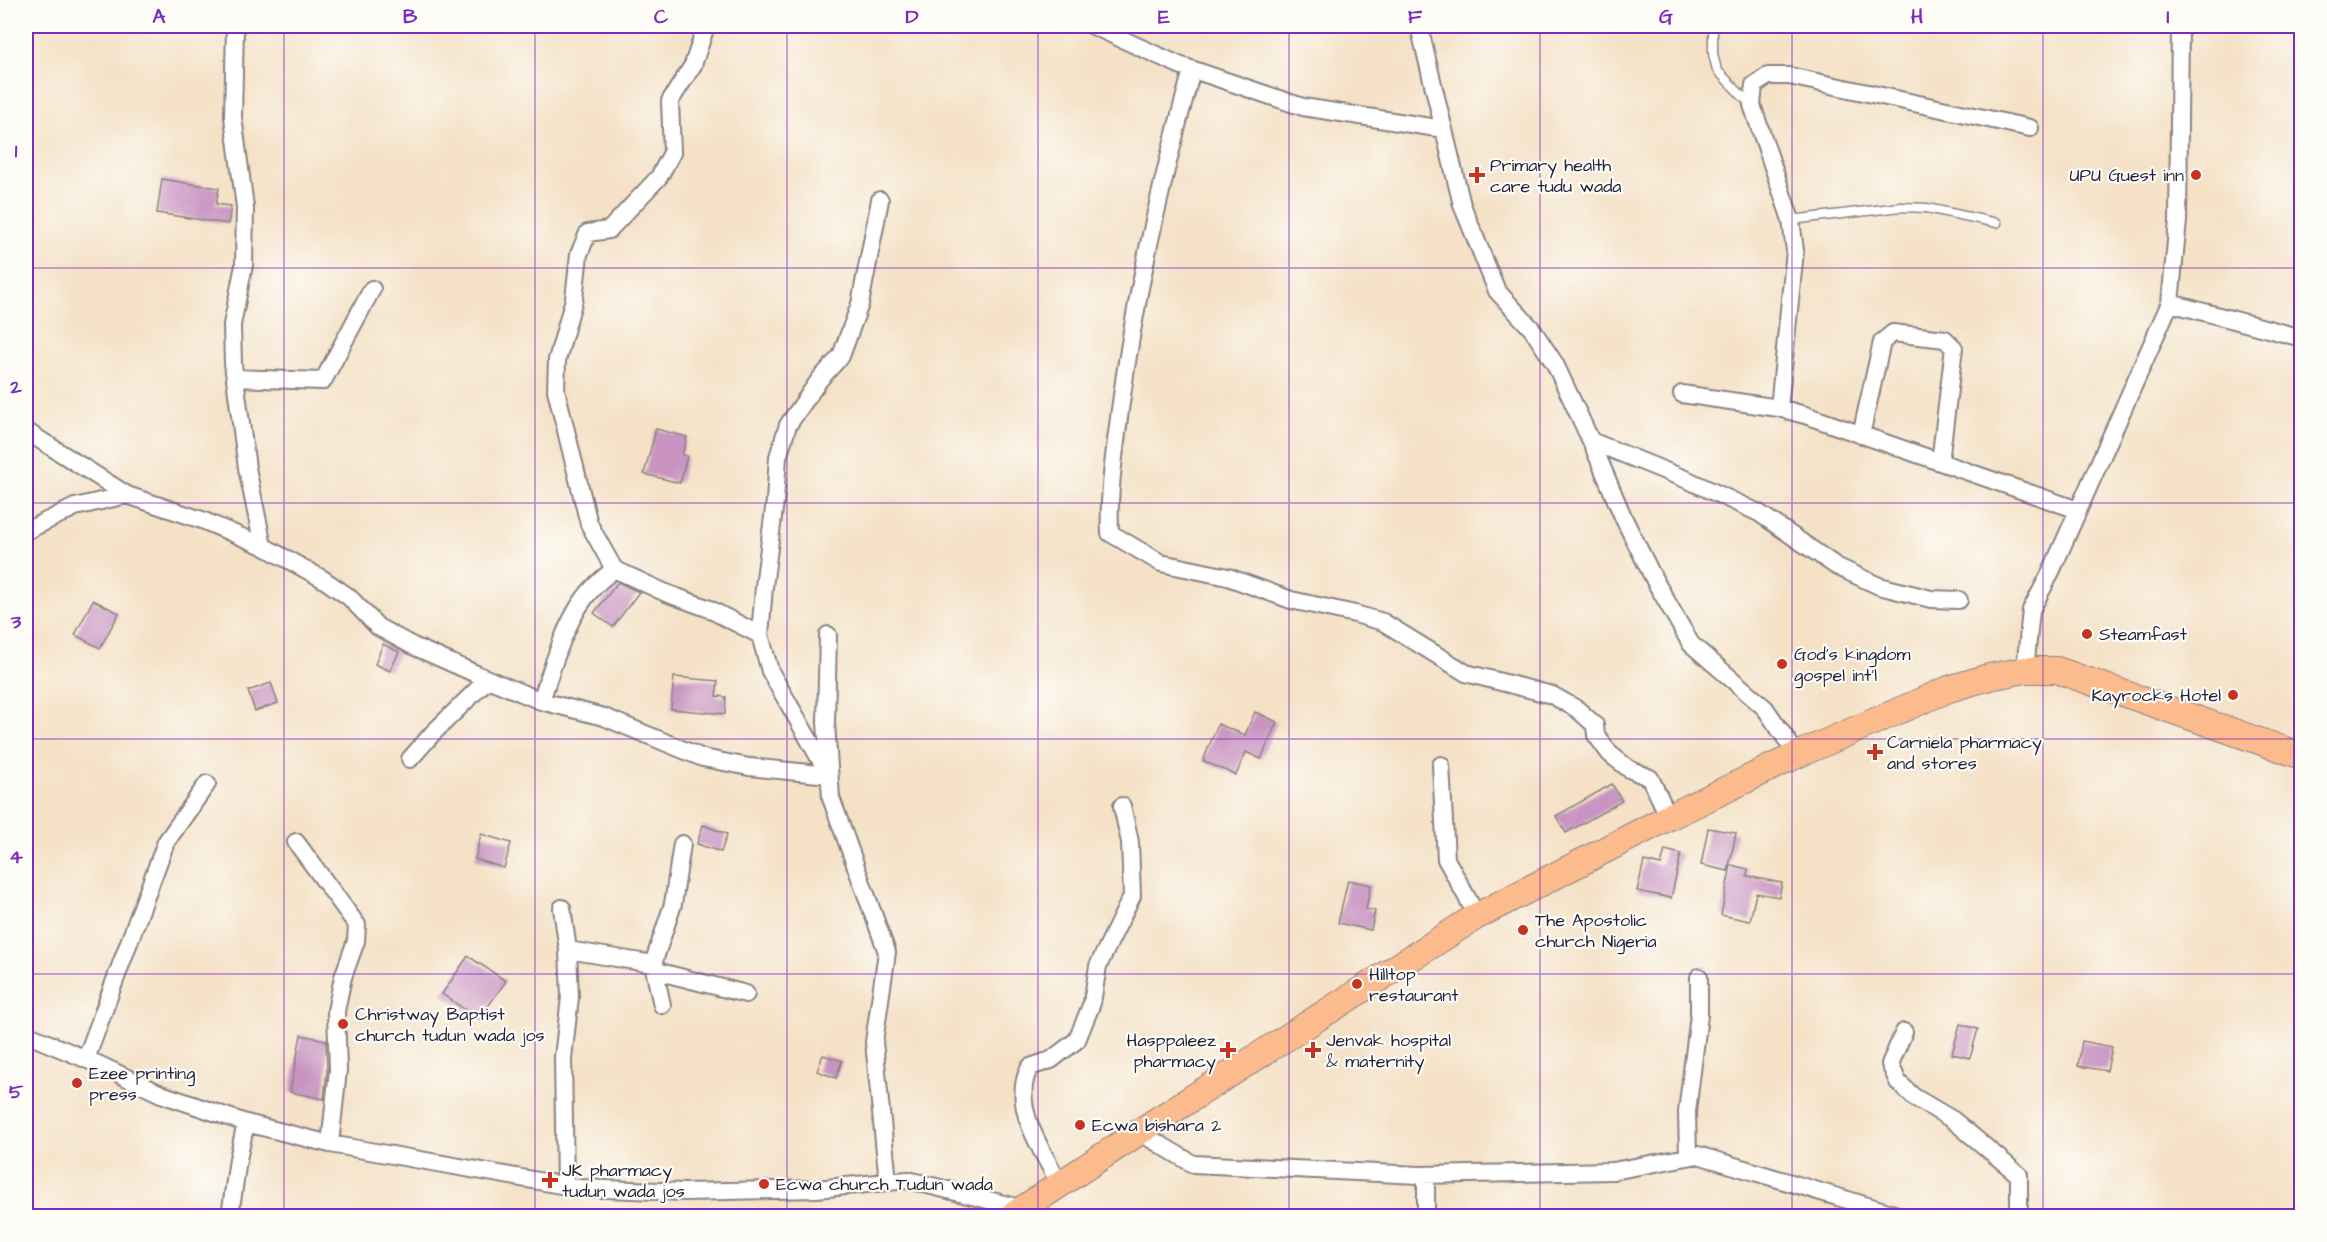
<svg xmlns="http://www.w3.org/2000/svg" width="2327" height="1242" viewBox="0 0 2327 1242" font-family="'Architects Daughter',sans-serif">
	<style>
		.building { fill: #c994c2 }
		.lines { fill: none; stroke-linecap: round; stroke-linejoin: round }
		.service-casing { stroke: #8b8280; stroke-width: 11 }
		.minor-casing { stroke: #8b8280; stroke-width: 20 }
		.primary-casing { stroke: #8b8280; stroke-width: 28 }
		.service { stroke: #fff; stroke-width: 8 }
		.minor { stroke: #fff; stroke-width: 16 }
		.primary { stroke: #fbbb8d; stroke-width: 26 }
		.grid { fill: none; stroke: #7b2cbf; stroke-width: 1.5; stroke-opacity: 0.55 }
		.poi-dot { fill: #c8321e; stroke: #fdfcf7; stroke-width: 2 }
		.labels { text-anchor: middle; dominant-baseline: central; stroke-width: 4.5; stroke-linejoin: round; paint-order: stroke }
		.poi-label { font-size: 18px; fill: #22223b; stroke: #fdfcf7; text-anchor: start }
		.neatline { fill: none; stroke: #7b2cbf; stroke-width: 2 }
		.grid-label { font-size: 20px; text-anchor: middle; font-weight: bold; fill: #7b2cbf }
	</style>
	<rect width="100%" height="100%" fill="#fdfcf7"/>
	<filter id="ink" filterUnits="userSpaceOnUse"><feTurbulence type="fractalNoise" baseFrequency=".0167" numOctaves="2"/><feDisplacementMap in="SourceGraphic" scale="12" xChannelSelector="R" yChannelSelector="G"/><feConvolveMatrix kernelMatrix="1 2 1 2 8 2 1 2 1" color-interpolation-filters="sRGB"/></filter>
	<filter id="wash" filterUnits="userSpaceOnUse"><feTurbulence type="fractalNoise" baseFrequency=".008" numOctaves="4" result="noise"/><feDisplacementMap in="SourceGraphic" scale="24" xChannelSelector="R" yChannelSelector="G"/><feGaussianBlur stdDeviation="1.35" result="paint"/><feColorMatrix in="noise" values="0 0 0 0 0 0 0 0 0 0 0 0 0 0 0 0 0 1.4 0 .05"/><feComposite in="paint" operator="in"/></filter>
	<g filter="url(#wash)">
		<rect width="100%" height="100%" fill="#f4e1c6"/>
		<g id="blocks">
			<!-- building -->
			<path class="building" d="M162,179l57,9 -3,16 15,2 -3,18 -71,-11z
				M656,429l31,8 -5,18 5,1 -7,27 -36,-9z
				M618,582l21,10 -26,35 -19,-14z
				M93,600l26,13 -19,35 -25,-13z
				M383,644l16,8 -9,19 -15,-7z
				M674,677l44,4 -2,15 10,1 -1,17 -54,-5z
				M271,683l7,20 -23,8 -7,-20z
				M1255,712l22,10 -16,37 -15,-7 -10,23 -33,-14 15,-37 27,11z
				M1612,784l10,17 -56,32 -10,-17z
				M703,825l24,9 -6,18 -24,-8z
				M1708,828l28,5 -8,38 -27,-6z
				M481,834l30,9 -7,25 -29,-9z
				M1665,850l16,4 -10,44 -34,-7 7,-30 17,4z
				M1731,865l17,4 -1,7 35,7 -3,14 -23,-4 -6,28 -29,-6z
				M1348,880l23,5 -5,24 9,2 -4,19 -33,-7z
				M468,956l38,25 -27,38 -37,-25z
				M1960,1024l18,5 -8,29 -18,-4z
				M301,1035l25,5 1,30 -3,29 -34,-7z
				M2082,1041l30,6 -5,24 -29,-5z
				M823,1055l19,6 -6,17 -19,-7z"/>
		</g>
	</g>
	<g filter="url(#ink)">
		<use href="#blocks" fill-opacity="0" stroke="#8b8280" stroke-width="1.5"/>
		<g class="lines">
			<!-- service casing -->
			<g class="service-casing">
				<path id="service" d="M1713,26v28l4,16 34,35
					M1791,220l110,-13 26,1 70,15"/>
			</g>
			<!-- minor casing -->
			<g class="minor-casing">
				<path id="minor" d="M235,26l-2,91 12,90 -1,58 -12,60 1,39 14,104 16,78
					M706,26l-13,39 -23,36 2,52 -13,24 -50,53 -21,3 -9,21 -5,45 -17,61 -1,30 33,134 25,45 52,24 41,15 53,27
					M1093,26l86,39 124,42 140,22
					M1419,26l43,179 35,86 35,38 23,35 36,77 99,40 69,32 77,53 43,20 52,13 28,1
					M1192,70c-31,112 -57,225 -72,340 -5,41 -12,81 -10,123l51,30 67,14 63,23 64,14 28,8 83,51 86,22 25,14 18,16 1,10 14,19 19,15 21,9 19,39
					M2170,303l132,35
					M235,378l88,3 49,-92
					M1682,394l97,14 26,7 273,95
					M1779,408l16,-157 -4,-31 -39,-115 2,-20 14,-9h21l241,52
					M26,431l101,64 75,25 61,26 60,33 26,18 29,30 35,19 70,31 58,24 63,16 99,41 46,9 80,8
					M1861,435l21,-93 11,-9 52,6 9,9 -14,114
					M1591,441l33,78 31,62 36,63 74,64 32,47
					M26,531l49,-24 52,-12
					M828,635l-2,87 5,76 56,154 -13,90 14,140
					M2025,670l6,-60 19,-36 120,-271 8,-82 2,-195
					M541,701c12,-36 26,-86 52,-113 6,-7 14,-13 21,-19
					M410,759l23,-26 55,-54
					M1441,765l5,94 31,57
					M829,775l-59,-104 -10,-36 4,-48 11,-86 3,-44 10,-32 32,-46 21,-23 19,-52 20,-104
					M296,842l61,83 -1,16 -13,36 -7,34 2,59 -8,74
					M562,908l6,42 2,47 -7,61 2,127
					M568,950l85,14 7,8 86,22
					M662,1005l-9,-41 20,-60 9,-60
					M1904,1032l-14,32 8,18 16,15 39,23 66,55v41
					M26,1034l74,31 61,29 85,29 84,21 248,44 107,4 131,-3 92,-9 116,29
					M86,1059l80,-217 41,-58
					M1139,1132l54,32 226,11 194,-4 85,-16 203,61
					M1688,1157l-1,-45 12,-97v-38
					M1060,1185c-17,-34 -51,-80 -30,-118l21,-7 26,-20 15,-37 6,-37 34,-70 -2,-54 -8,-36
					M230,1216l8,-57 8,-36
					M1426,1216v-41"/>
			</g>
			<!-- primary casing -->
			<g class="primary-casing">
				<path id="primary" d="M1012,1216l127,-84 338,-216 192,-99 128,-62 152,-66 40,-12 36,-7h32l245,86"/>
			</g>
			<!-- service -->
			<use href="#service" class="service"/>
			<!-- minor -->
			<use href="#minor" class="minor"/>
			<!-- primary -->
			<use href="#primary" class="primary"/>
		</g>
	</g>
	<!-- grid -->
	<path class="grid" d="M284,26v1190M535,26v1190M787,26v1190M1038,26v1190M1289,26v1190M1540,26v1190M1792,26v1190M2043,26v1190M26,268h2276M26,503h2276M26,739h2276M26,974h2276"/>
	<!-- markers -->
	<g class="poi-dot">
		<path d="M1474 166h6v6h6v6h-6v6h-6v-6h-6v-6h6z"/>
		<circle cx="2196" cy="175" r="6"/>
		<circle cx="2087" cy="634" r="6"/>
		<circle cx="1782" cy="664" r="6"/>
		<circle cx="2233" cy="695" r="6"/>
		<path d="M1872 743h6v6h6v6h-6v6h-6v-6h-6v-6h6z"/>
		<circle cx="1523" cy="930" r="6"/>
		<circle cx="1357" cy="984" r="6"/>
		<circle cx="343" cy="1024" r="6"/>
		<path d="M1225 1041h6v6h6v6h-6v6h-6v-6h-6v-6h6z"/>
		<path d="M1310 1041h6v6h6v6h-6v6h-6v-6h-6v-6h6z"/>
		<circle cx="77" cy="1083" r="6"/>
		<circle cx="1080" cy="1125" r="6"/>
		<path d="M547 1171h6v6h6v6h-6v6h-6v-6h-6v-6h6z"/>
		<circle cx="764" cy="1184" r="6"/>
	</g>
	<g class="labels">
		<!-- poi labels -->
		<g class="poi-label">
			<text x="1490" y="165">Primary health<tspan x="1490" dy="21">care tudu wada</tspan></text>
			<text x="2184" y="175" text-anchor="end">UPU Guest inn</text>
			<text x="2099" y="634">Steamfast</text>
			<text x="1794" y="654">God's kingdom<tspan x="1794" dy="21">gospel int'l</tspan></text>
			<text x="2221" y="695" text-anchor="end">Kayrocks Hotel</text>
			<text x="1887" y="742">Carniela pharmacy<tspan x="1887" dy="21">and stores</tspan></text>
			<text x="1535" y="920">The Apostolic<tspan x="1535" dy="21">church Nigeria</tspan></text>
			<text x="1369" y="974">Hilltop<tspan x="1369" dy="21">restaurant</tspan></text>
			<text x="355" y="1014">Christway Baptist<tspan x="355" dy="21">church tudun wada jos</tspan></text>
			<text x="1216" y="1040" text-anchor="end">Hasppaleez<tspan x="1216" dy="21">pharmacy</tspan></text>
			<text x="1326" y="1040">Jenvak hospital<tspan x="1326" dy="21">&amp; maternity</tspan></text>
			<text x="89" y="1073">Ezee printing<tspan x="89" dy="21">press</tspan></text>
			<text x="1092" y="1125">Ecwa bishara 2</text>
			<text x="562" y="1170">JK pharmacy<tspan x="562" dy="21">tudun wada jos</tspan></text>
			<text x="776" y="1184">Ecwa church Tudun wada</text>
		</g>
	</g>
	<!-- margin -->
	<rect width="2327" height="1242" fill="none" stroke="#fdfcf7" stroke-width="66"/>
	<rect x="33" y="33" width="2261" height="1176" class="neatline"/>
	<g class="grid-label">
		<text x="159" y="23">A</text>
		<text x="410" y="23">B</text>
		<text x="661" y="23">C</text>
		<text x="912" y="23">D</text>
		<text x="1164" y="23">E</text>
		<text x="1415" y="23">F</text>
		<text x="1666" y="23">G</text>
		<text x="1917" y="23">H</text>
		<text x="2168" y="23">I</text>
		<text x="16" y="157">1</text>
		<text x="16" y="393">2</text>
		<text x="16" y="628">3</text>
		<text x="16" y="863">4</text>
		<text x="16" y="1098">5</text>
	</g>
</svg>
